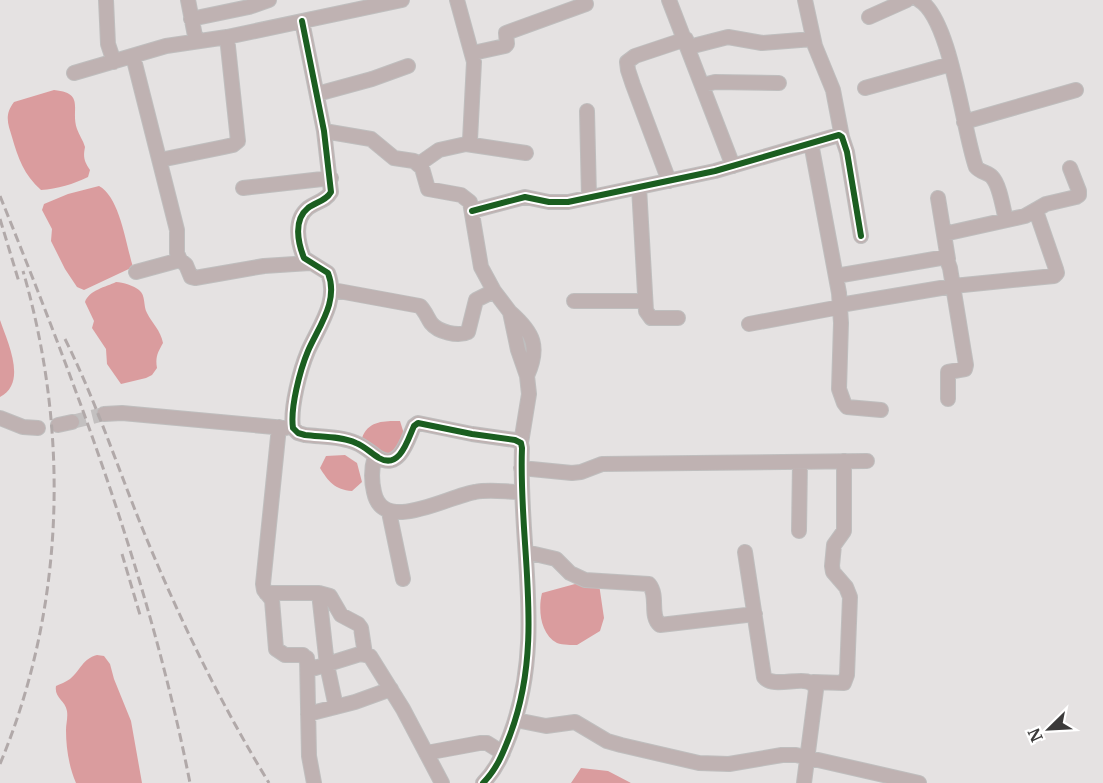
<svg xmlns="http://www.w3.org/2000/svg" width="1103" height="783" viewBox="0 0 1103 783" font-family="Merriweather,serif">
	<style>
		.water { fill: #da9c9e }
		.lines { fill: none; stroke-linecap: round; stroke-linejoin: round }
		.minor-tunnel { stroke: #c3c0c0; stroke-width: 14; stroke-dasharray: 14 7; stroke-linecap: butt }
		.minor-casing { stroke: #bfbebe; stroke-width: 16 }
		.minor { stroke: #bfb2b2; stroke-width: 14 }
		.rail { stroke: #b1a9a9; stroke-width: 3; stroke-dasharray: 9 4.5; stroke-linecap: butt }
		.cycleway-casing { stroke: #fff; stroke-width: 10 }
		.cycleway { stroke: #1b5e20; stroke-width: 6 }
	</style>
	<rect width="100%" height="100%" fill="#e5e2e2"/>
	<!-- water -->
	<path class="water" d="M54,90c32,3 16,20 23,39 2,6 6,11 8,18 -2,10 -1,14 5,23l-2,7c-14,7 -31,12 -47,13 -17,-15 -23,-32 -29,-53 -4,-13 -8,-22 2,-35z
		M99,186c21,11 27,59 34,81l-49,23 -7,-3 -12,-18 -14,-28 1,-12 -10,-19 2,-6 24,-10z
		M116,282c7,0 18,4 23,8 7,5 4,16 8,23 5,10 14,18 16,30 -5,9 -8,14 -6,25l-5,7 -6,3 -25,6 -14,-20 -1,-15 -14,-21 2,-7 -9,-19c4,-12 21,-15 31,-20z
		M0,320c7,21 28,63 0,77z
		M400,421l5,16c-7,10 -14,21 -28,19l-15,-18c6,-18 24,-17 38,-17z
		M345,455l12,8 5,19 -10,9c-17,-1 -24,-10 -32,-23l6,-12z
		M586,581l13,3 5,34 -4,13 -23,14c-5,0 -14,0 -20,-2 -17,-9 -19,-34 -15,-50z
		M97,655l7,1 6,8 4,15 17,42 11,62h-66c-7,-16 -10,-35 -10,-53 0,-6 2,-12 1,-19 -2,-11 -13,-13 -11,-25 4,-2 10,-4 14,-7 11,-9 12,-20 27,-24z
		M581,768l27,3 23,12h-60z"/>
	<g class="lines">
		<!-- minor-tunnel -->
		<path class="minor-tunnel" d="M72,422l32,-8"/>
		<!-- minor casing -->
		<g class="minor-casing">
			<path id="minor" d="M106,0l2,44 6,18
				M188,0l8,41
				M669,0l64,166
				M805,0l10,46 18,44 9,47
				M919,0c32,18 44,131 57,167 5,6 12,5 16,10 8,8 11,32 14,43
				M869,17l38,-17
				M191,19l58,-12 20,-7
				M302,21l22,110 7,61c-5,9 -15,10 -23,16 -15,12 -10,35 -4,50l24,15c11,28 -9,53 -20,78 -8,19 -18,57 -15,77l5,5 7,2c16,2 36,1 51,8 8,3 15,10 23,15 21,12 29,-19 35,-32l4,-3 54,11 43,6 6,3 1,5c-4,98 24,192 -12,287 -7,18 -13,34 -27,48
				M689,47l39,-10 34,6 51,-4
				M473,53l32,-7 2,-2 -1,-11 80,-29
				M133,56l44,174v23l3,7
				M74,73l92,-27 61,-9 175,-37
				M703,85l12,-3 64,1
				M865,88l86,-24
				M317,94l55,-15 36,-13
				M587,111l2,86
				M964,122l112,-32
				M324,131l47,8 23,19 20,3 8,7 6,21 33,6 9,7 11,65 13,24 16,21 8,38 9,26 2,18 -8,49
				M811,143l28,150 2,30 -2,66 5,14 3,4 34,3
				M466,144l60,9
				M160,160l64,-13 9,-2 5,-4 -11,-104
				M419,164l20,-14 27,-6 4,-4 4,-78 -17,-62
				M669,181l-36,-96 -5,-15 -1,-8 8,-6 51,-17
				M639,187l7,124 5,7h27
				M243,188l88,-10
				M938,198l10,61
				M472,211l53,-14 24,5h19l147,-31 124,-36 3,2 5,15 14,84
				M944,234l81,-18 21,-12 30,-7 3,-2v-4l-9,-23
				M136,272l44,-12 6,5 5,12 4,1 69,-12 46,-3
				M836,276l110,-19 4,11 16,97 -1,4 -17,3v27
				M333,290l87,16c5,5 7,11 11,17 7,9 27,14 37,9l8,-32 18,-9
				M574,301h71
				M840,305l113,-19 101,-10 3,-3 -1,-4 -20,-58
				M510,312c24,21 30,35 17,64
				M749,324l91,-17
				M104,414l18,-1 163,15
				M0,418l23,9 15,1
				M58,425l14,-3
				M279,427l-16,157 1,6 8,10 4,49 9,6h18l8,12 4,1 45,-14 10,2 33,53 39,74
				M375,456c-4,13 -4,23 -1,36 9,43 74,4 101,0 15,-3 31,0 46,0
				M521,468l51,5 9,-1 21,-8 265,-3
				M389,512l14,67
				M799,531l1,-69
				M526,552l30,7 14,14 15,7 64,4c10,12 0,32 11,41l95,-11
				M745,552l19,125c11,14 48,-7 52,13l-12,93
				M266,593h53l11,3 11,19 17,9 3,4 4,26
				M319,593l8,72 9,42
				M307,658l2,98 5,27
				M813,682l31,1 3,-8 3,-78 -4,-10 -13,-15 -1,-6 2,-21 10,-14v-70
				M308,714l47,-12 36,-13
				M516,720l30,6 29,-4 32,19 14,4 78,18 30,1 53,-9h14l123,28
				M426,753l54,-10h7l16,10"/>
		</g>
		<!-- minor -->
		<use href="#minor" class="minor"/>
		<!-- rail -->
		<path class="rail" d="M0,196c77,191 150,384 190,587
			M0,219l19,63
			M65,339c30,60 51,124 76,186 36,89 78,176 128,258
			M122,554l18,61
			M0,764c65,-156 70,-331 23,-493"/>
		<!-- cycleway casing -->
		<g class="cycleway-casing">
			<path id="cycleway" d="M302,21l22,110 7,61c-5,9 -15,10 -23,16 -15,12 -10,35 -4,50l24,15c11,28 -9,53 -20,78 -8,19 -18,57 -15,77l5,5 7,2c16,2 36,1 51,8 8,3 15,10 23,15 21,12 29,-19 35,-32l4,-3 54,11 43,6 6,3 1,5c-4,98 24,192 -12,287 -7,18 -13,34 -27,48
				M472,211l53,-14 24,5h19l147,-31 124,-36 3,2 5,15 14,84"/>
		</g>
		<!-- cycleway -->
		<use href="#cycleway" class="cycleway"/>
	</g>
	<!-- north arrow -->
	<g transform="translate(1049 729) rotate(246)" stroke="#ffffff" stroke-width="4.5" paint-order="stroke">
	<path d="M0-4.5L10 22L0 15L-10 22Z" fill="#3b3a3a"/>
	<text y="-9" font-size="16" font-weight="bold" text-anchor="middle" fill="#3b3a3a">N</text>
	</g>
</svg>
